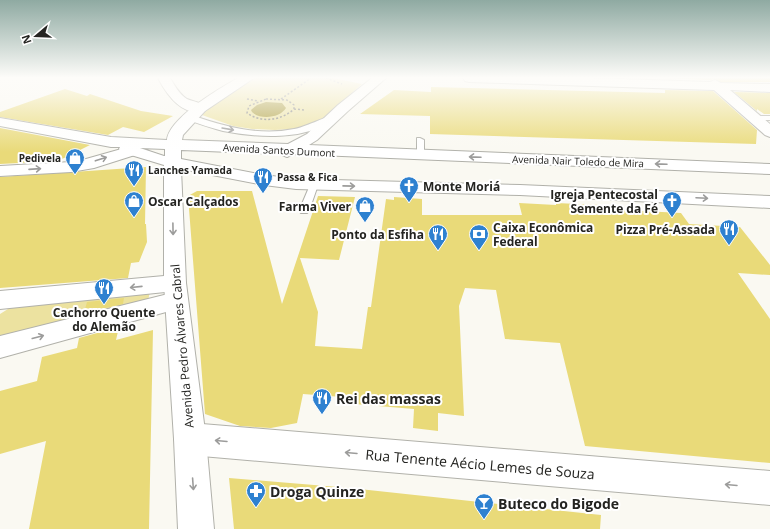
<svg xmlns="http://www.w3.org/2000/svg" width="770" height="529" viewBox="0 0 770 529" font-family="'Open Sans',sans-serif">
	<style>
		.green { fill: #ece2a0 }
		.water { fill: #ab9c39 }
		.building { fill: #e9da79 }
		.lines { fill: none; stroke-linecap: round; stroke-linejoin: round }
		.lane-casing { stroke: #b1b1aa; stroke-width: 2 }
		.street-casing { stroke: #b1b1aa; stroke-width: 2 }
		.secondary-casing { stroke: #b1b1aa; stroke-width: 2 }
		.path { stroke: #878681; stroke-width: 1.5; stroke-dasharray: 2 2; stroke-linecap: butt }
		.lane { fill: #fff; fill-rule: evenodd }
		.street { fill: #fff; fill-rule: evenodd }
		.secondary { fill: #fff; fill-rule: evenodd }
		.oneway { stroke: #9c9c9b }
		.labels { text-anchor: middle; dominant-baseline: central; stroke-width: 4; stroke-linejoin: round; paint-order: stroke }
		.far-street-label { font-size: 10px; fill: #242421; stroke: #fff }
		.far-poi-label { font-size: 10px; font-weight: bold; fill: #242421; stroke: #fff; text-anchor: start }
		.poi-label { font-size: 12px; font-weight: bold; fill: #242421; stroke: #fff; text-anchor: end }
		.street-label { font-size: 12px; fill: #242421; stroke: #fff }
		.near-poi-label { font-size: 14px; font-weight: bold; fill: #242421; stroke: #fff; text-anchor: start }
		.near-street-label { font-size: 14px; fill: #242421; stroke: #fff }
	</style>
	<rect width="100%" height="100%" fill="#faf9f2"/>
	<!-- green -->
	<path class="green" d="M253,78h80l29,6 -45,40 -11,4 -31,2 -23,-1 -19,-3 -31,-11 11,-11z
		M150,291l-2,10 -148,38v-25l16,-10z"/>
	<!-- water -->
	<path class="water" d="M266,102l16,1 4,5c-6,10 -26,12 -34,4l-1,-2 6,-5z"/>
	<!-- building -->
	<path class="building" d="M666,78h104v4h-49l-7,-3 -4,1z
		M431,87l234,6v-3l48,1 44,39 -1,14 -326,-10v-18l-70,-2 34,-24 37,2z
		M65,89l22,7 3,-2 51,17 32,5 -29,16 -21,-5 -15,8 -108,-18v-5z
		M734,92l36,1v21h-6l-7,-5v2z
		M0,128l90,17 -32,16 -58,3z
		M146,167l-1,57h1l1,18 -8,20 -8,1 -3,15 -128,10v-111z
		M197,191h55l30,113 36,-108 37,1 -16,63 -39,-2 18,54 -3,34 47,3 6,-42h3l15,-108 8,1v-3l28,2v16h100l-3,-12 37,2v-2l66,3 2,4 57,3 8,11 51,3 30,38v10l-32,-2 32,46v144l-185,-17 -25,-103 -55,-4 -9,-49 -31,-2 -6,18 5,110 -26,-3v18l-25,-3 1,-19 -60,-5 1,-6 -52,-4 -6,29 -26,5 -31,-2 -35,-12 -17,-218z
		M124,298l-1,6 -39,9 3,-11z
		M119,327l-3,13 37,-10 -4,199h-120l17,-88 -46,13v-63l37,-10 5,-24 35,-9 2,-10z
		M229,478l121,10 251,27 -1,14h-366z"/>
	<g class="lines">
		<!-- lane casing -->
		<g class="lane-casing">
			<path id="lane" d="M188,116h6c32,11 66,20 100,13 9,-1 33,-13 38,-13l1,2c-24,24 -80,19 -110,13 -12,-3 -23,-7 -35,-11z
				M752,116h18v4h-18z
				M417,138h3l4,2v18h-6l-1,-2z
				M314,182l4,3 -9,26 -2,2h-6l-2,-2 11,-26z"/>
		</g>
		<!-- street casing -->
		<g class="street-casing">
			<path id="street" d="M158,78h12c5,8 9,16 17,21 6,3 16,3 20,9l-2,3c-23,6 -38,-16 -47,-33z
				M463,78h127l120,4 5,-2 6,3 49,1v8l-40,-2 40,34v13l-5,-2 -51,-45 -245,-8 -4,-1z
				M132,146l6,2 2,3 -2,3 -44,14 -23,4 -71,4v-10l71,-4 15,-3z
				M175,275l8,2 3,6 -3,6 -8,2 -175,18v-18z
				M176,292l8,3 4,6 -4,6 -184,51v-22z
				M190,423l580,48v34l-580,-50 -11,-5 -5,-11 5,-11z"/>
		</g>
		<!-- secondary casing -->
		<g class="secondary-casing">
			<path id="secondary" d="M238,78h16l-49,33 -22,24 -1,5 106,4 19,-10 31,-29 34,-27h14l-38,33 -31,29 -8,5 461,19v10l-476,-20 -7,3 -7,-3 -99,-4v9l83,16 32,4 224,6 250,11v12l-250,-13 -224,-6 -32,-4 -83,-16 5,114 20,156 8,90h-36l-4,-90 -10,-156v-118l-43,-13 -2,-3 1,-2h-9l-111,-21v-8l111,19 56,3c2,-22 53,-52 71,-62zM140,148l25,1v7h-1z"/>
		</g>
		<!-- path -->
		<path class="path" d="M326,78l16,6
			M247,99l11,2
			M266,99l21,1 7,5v4c-13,12 -33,14 -47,4l2,-7z
			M281,99l30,-21
			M294,109l11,1"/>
		<!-- lane -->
		<use href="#lane" class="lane"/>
		<!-- street -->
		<use href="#street" class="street"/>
		<!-- secondary -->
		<use href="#secondary" class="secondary"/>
	</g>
	<!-- one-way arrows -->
	<defs><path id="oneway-shaft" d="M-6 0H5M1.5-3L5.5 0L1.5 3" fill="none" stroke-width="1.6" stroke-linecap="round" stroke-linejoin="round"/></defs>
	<g class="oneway">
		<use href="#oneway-shaft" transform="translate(228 129) rotate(10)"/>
		<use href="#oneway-shaft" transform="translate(475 157) rotate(-178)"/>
		<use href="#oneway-shaft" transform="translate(101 159) rotate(-18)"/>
		<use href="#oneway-shaft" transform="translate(661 164) rotate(-178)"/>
		<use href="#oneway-shaft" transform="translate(35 169) rotate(-4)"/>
		<use href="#oneway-shaft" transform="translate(349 186) rotate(1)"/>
		<use href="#oneway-shaft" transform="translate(702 198) rotate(3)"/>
		<use href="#oneway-shaft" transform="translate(173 229) rotate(89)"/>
		<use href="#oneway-shaft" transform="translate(136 287) rotate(174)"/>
		<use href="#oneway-shaft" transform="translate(38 337) rotate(-15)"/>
		<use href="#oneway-shaft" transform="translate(221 441) rotate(-175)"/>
		<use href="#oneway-shaft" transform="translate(351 453) rotate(-175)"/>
		<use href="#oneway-shaft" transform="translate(193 484) rotate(86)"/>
		<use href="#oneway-shaft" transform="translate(731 485) rotate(-175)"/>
	</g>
	<!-- sky -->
	<linearGradient id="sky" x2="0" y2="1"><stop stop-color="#8faaa2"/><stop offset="0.51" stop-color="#fdfcf9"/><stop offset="1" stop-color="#fdfcf9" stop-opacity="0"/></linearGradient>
	<rect width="770" height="152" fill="url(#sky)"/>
	<!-- icons -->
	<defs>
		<g id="shop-pin" transform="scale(1)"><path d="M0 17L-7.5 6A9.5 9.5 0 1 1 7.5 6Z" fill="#2e81d0" stroke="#fff"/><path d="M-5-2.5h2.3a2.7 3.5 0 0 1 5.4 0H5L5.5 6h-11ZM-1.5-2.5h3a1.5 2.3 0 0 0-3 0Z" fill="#fff"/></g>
		<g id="restaurant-pin" transform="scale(1)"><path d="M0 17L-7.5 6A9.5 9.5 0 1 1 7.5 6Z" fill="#2e81d0" stroke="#fff"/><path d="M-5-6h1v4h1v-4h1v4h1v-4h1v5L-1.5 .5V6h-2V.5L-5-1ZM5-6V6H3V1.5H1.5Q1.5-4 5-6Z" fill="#fff"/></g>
		<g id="church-pin" transform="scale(1)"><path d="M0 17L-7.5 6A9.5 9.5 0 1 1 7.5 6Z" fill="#2e81d0" stroke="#fff"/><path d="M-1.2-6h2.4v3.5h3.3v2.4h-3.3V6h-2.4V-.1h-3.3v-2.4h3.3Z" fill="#fff"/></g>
		<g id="bank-pin" transform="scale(1)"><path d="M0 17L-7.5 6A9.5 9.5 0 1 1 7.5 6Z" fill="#2e81d0" stroke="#fff"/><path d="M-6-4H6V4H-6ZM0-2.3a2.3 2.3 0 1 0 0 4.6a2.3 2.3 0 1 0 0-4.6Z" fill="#fff"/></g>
		<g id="pharmacy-pin" transform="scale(1)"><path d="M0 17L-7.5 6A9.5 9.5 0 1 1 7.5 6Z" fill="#2e81d0" stroke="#fff"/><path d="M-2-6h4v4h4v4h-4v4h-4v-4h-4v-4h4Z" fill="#fff"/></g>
		<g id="bar-pin" transform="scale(1)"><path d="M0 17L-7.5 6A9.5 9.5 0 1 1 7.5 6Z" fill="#2e81d0" stroke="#fff"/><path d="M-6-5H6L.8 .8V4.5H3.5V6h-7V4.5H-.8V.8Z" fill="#fff"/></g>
	</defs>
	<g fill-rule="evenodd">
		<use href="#shop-pin" x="75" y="158"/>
		<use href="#restaurant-pin" x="134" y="170"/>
		<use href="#restaurant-pin" x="263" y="177"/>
		<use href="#church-pin" x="409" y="186"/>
		<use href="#shop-pin" x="134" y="201"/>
		<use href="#church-pin" x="672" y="201"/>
		<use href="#shop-pin" x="365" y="206"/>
		<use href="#restaurant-pin" x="729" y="229"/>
		<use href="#restaurant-pin" x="438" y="234"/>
		<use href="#bank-pin" x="479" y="234"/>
		<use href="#restaurant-pin" x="104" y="288"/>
		<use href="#restaurant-pin" x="322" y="398"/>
		<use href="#pharmacy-pin" x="256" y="491"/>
		<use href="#bar-pin" x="484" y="503"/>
	</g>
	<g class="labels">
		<!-- far-street labels -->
		<g class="far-street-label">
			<text transform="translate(279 150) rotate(3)">Avenida Santos Dumont</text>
			<text transform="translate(578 161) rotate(2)">Avenida Nair Toledo de Mira</text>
		</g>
		<!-- far-poi labels -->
		<g class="far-poi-label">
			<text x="61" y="158" text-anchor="end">Pedivela</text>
			<text x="148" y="170">Lanches Yamada</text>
			<text x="277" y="177">Passa &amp; Fica</text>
		</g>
		<!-- poi labels -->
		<g class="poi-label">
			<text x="423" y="186" text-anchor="start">Monte Moriá</text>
			<text x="658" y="194">Igreja Pentecostal<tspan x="658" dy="14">Semente da Fé</tspan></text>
			<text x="148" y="201" text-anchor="start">Oscar Calçados</text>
			<text x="351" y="206">Farma Viver</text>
			<text x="493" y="227" text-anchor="start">Caixa Econômica<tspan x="493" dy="14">Federal</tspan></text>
			<text x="715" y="229">Pizza Pré-Assada</text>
			<text x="424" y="234">Ponto da Esfiha</text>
			<text x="104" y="312" text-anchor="middle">Cachorro Quente<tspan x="104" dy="14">do Alemão</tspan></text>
		</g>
		<!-- street labels -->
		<g class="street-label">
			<text transform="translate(182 346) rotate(-95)">Avenida Pedro Álvares Cabral</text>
		</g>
		<!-- near-poi labels -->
		<g class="near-poi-label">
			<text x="336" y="398">Rei das massas</text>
			<text x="270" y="491">Droga Quinze</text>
			<text x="498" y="503">Buteco do Bigode</text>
		</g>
		<!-- near-street labels -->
		<g class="near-street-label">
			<text transform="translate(480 464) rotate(5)">Rua Tenente Aécio Lemes de Souza</text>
		</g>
	</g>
	<!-- north arrow -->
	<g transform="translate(36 36) rotate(251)" stroke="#ffffff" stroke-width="3" paint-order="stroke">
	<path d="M0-3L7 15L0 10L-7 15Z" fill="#242421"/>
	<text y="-6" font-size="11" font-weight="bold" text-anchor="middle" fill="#242421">N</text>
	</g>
</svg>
